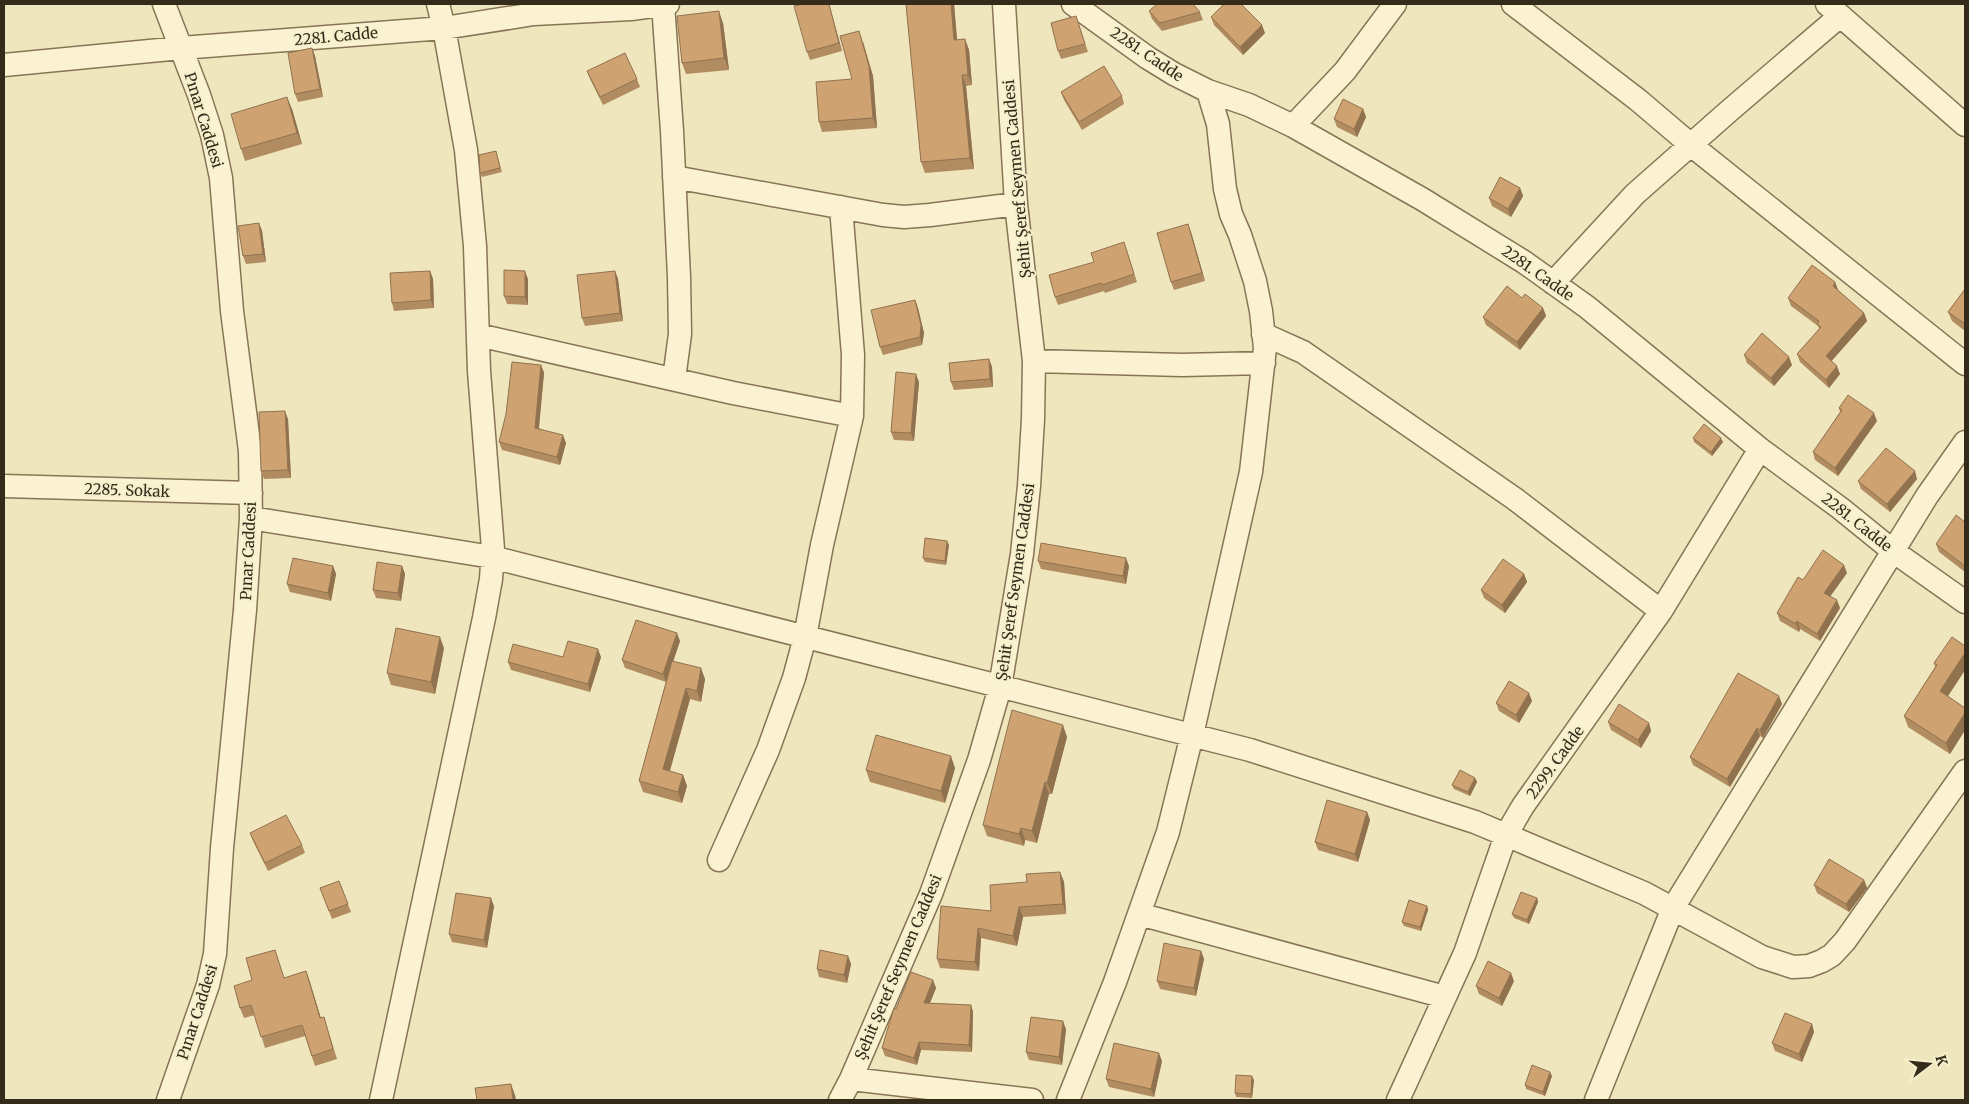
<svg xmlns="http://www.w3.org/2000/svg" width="1969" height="1104" viewBox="0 0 1969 1104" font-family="Merriweather,serif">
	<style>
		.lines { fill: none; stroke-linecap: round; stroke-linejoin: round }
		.minor-casing { stroke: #877556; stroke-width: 25 }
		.minor { stroke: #faf2d0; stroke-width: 22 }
		.wall { fill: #b18c61 }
		.shaded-wall { fill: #90724f }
		.building { fill: #cea371; stroke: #90724f }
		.labels { text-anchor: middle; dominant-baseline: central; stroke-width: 4; stroke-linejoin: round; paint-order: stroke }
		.street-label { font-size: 15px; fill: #352b1b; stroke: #f6efcc }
	</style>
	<rect width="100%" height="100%" fill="#efe6bd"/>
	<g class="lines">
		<!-- minor casing -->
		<g class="minor-casing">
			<path id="minor" d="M164,4l35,91 13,40 9,43 11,133 18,140 1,67 -6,92 -23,238 -7,106 -7,31 -40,115
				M663,4l9,127 7,146 1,57 -6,45
				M1073,4l75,54 26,16 34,17 41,14 44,21 129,73 102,63 63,45 173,142 80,59 53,43 72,51
				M1513,4l125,96 53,45 274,219
				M1827,4l138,121
				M4,65l177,-17 263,-20 90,-14 97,-5 37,-5
				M1293,126l52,-55 50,-67
				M674,177l209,38 21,2 26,-2 86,-11
				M1553,283l82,-89 94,-83 111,-95
				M1263,334l40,18 212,147 146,112
				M478,335l255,58 119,23
				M1034,361l148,4 82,-2
				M4,486l247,7
				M251,518l241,39 758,193 225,72 169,71 118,64 31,10 16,-1 13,-5 10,-6 13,-14 120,-170
				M719,860l49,-110 26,-72 11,-41 17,-92 30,-129 1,-61 -12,-148
				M1139,914l306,83
				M851,1079l181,21
				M381,1100l103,-482 7,-39 2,-30 -14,-178 -4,-125 -9,-96 -22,-122 -6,-24
				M840,1100l11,-21 80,-185 48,-134 21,-73 22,-133 7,-68 4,-67 1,-58 -18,-157 -12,-200
				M1068,1100l47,-118 53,-150 24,-97 59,-263 14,-124 -4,-37 -6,-30 -15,-46 -9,-21 -6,-25 -7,-65 -10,-33
				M1398,1100l67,-147 41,-118 17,-29 138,-195 99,-162
				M1596,1100l77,-192 254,-412 38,-54"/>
		</g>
		<!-- minor -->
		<use href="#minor" class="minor"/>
	</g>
	<!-- wall -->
	<path class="wall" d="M829,4l13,47 -32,9 -3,-8z
		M906,4h48l3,36 8,-1 4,11 3,35 -6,1 8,83 -49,4 -4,-11z
		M1149,11l51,1 3,8 -41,11 -10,-12z
		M1076,16l12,36 -27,7 -3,-8z
		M1211,17l54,16 -22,22 -29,-30z
		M723,23l6,47 -43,4 -4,-11z
		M863,41l10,35 4,52 -55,4 -3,-10 33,-43z
		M312,48l3,8 8,41 -25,5 -3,-8z
		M587,71l50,8 3,8 -37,18 -13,-26z
		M1061,92l61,4 2,8 -42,26 -18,-30z
		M292,109l10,35 -57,17 -4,-12z
		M1363,109l3,8 -9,20 -20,-10 -3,-8z
		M496,151l6,21 -20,5 -2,-4z
		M1520,188l3,8 -12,21 -19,-11 -3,-8z
		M259,223l3,8 4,31 -20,2 -3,-8z
		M1191,232l14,49 -31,9 -3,-8z
		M1124,242l13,40 -32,11 -1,-2 -46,14 -3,-8 39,-35z
		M430,271l3,8 1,29 -40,3 -2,-8z
		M615,271l3,8 5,42 -38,5 -3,-8z
		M528,279v26l-21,-1 -3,-8z
		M1835,282l3,8 26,23 3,8 -36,40 9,13 -11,14 -29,-26 -3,-8 22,-25 -1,-3 -27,-20 -3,-8z
		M1965,289v42l-13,-10 -4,-9z
		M1522,298l21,10 3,8 -26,34 -34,-25 -3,-8z
		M915,300l3,8 6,25 -2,12 -39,10 -3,-8z
		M1744,355l48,10 -18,21 -27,-23z
		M989,359l3,8 1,20 -39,3 -3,-8z
		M541,365l3,8 -5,55 27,15 -6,22 -58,-15 -3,-8z
		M919,382l-5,59 -20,-1 -3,-8z
		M1839,408l38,13 -39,55 -23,-16 -2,-8 27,-40z
		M288,419l3,59 -27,1 -3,-8z
		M1693,438l30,4 -11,14 -18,-14z
		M1917,479l-27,33 -29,-23 -3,-8z
		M1965,522v50l-26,-20 -3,-8z
		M949,545l-3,20 -21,-3 -2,-4z
		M1038,561l91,5 -3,18 -85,-15z
		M333,566l3,8 -5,27 -41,-9 -3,-8z
		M402,566l3,8 -4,27 -25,-3 -3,-8z
		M1847,573l-17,23 10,12 -20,33 -20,-12 -1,3 -19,-11 -3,-8 26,-33z
		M1524,574l3,8 -22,31 -21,-15 -3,-8z
		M680,641l-7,21 32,17 -4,23 -11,-3 -20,72 13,4 4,11 -5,17 -39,-11 -4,-11 27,-99 -41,-14 -3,-8z
		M1965,646v24l-17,26 17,12v22l-15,24 -42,-27 -4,-11 31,-49 -1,-4z
		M444,648l-9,46 -44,-9 -4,-12z
		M563,657h38l-11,35 -79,-22 -3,-8z
		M1532,701l-13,22 -20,-12 -3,-8z
		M1782,704l-19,34 -3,-2 -30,51 -37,-22 -3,-8z
		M1608,722l41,1 2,8 -10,17 -30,-18z
		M1067,737l-15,57h-3l-12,49 -12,-3 -1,6 -37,-10 -4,-11z
		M955,768l-10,35 -75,-21 -4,-12z
		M1475,778l2,4 -7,14 -16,-7 -2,-4z
		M1367,812l3,8 -12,42 -40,-12 -3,-8z
		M250,833l52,12 3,8 -37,18 -15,-30z
		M1060,872l4,10 2,32 -43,3 -6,29 -36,-8 -2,33 -39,-3 -3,-9 54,-48 36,-29z
		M1864,880l3,8 -18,24 -32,-19 -3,-8z
		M339,881l12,31 -19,7 -12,-31z
		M1537,898l1,4 -9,22 -15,-6 -2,-4z
		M494,906l-7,42 -35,-6 -3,-8z
		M1427,906l1,4 -7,21 -17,-5 -2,-4z
		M275,950l9,28 22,-7 15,47 3,-1 13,42 -22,7 -10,-30 -40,12 -10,-33 -11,3 -4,-10 12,-28z
		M1201,951l3,8 -8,37 -36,-7 -3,-8z
		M848,956l3,8 -4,19 -28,-6 -2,-8z
		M933,980l3,8 -6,15 41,2 2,7 -1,40 -51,-2 -4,15 -32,-9 -3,-8 14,-39z
		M1514,981l-12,25 -23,-12 -3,-8z
		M1812,1024l2,8 -12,30 -27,-11 -3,-8z
		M1066,1029l-4,36 -33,-5 -3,-8z
		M1162,1061l-8,36 -45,-10 -3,-8z
		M1552,1076l-7,20 -19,-7 -1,-4z
		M1254,1080l-2,18 -16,-1 -1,-4z"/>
	<!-- shaded-wall -->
	<path class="shaded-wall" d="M829,4l13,47 -3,-8z
		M951,4h3l4,47 -4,-11z
		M719,11l4,12 6,47 -5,-12z
		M1262,25l3,8 -22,22 -3,-8z
		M859,31l14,45 4,52 -4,-10z
		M965,39l4,11 3,35 -4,-10z
		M312,48l3,8 8,41 -3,-8z
		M962,75l4,11 8,83 -4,-11z
		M287,97l5,12 10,35 -5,-11z
		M1363,109l3,8 -9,20 -3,-8z
		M1520,188l3,8 -12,21 -3,-8z
		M259,223l3,8 4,31 -3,-8z
		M1188,224l3,8 14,49 -3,-8z
		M430,271l3,8 1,29 -3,-8z
		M525,271l3,8v26l-3,-8z
		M615,271l3,8 5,42 -3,-8z
		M1835,282l3,8 -3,4 -2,-8z
		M915,300l3,8 6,25 -2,12 -2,-8z
		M1543,308l3,8 -26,34 -3,-8z
		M1864,313l3,8 -38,43 -3,-8z
		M1789,357l3,8 -18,21 -3,-8z
		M989,359l3,8 1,20 -3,-8z
		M541,365l3,8 -6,63 -3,-8z
		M1837,366l3,8 -11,14 -3,-8z
		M916,374l3,8 -5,59 -3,-8z
		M285,411l3,8 3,59 -3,-8z
		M1874,413l3,8 -39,55 -3,-8z
		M563,435l3,8 -6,22 -3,-8z
		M1721,438l2,4 -11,14 -1,-4z
		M1915,471l2,8 -27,33 -3,-8z
		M947,541l2,4 -3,20 -1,-4z
		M1126,558l3,8 -3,18 -3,-8z
		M1844,565l3,8 -20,28 -3,-8z
		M333,566l3,8 -5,27 -3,-8z
		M402,566l3,8 -4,27 -3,-8z
		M1524,574l3,8 -22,31 -3,-8z
		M1837,600l3,8 -20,33 -3,-7z
		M1797,621l3,8 -1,3 -3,-8z
		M677,633l3,8 -14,41 -3,-8z
		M440,637l4,11 -9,46 -4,-12z
		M598,649l3,8 -11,35 -2,-8z
		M1965,653v17l-21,32 -4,-11z
		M701,668l4,11 -4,23 -4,-11z
		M686,688l4,11 -23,81 -4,-11z
		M1529,693l3,8 -13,22 -3,-8z
		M1779,696l3,8 -19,34 -3,-8z
		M1965,713v17l-15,24 -4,-11z
		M1649,723l2,8 -10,17 -3,-8z
		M1063,725l4,12 -15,57 -5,-11z
		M1757,728l3,8 -30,51 -3,-8z
		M951,756l4,12 -10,35 -4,-12z
		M683,775l4,11 -5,17 -4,-11z
		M1475,778l2,4 -7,14 -2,-4z
		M1045,782l4,12 -12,49 -5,-12z
		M1367,812l3,8 -12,42 -3,-8z
		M1021,828l4,12 -1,6 -5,-12z
		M1060,872l4,10 2,32 -3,-10z
		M1864,880l3,8 -18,24 -3,-8z
		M491,898l3,8 -7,42 -3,-8z
		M1537,898l1,4 -9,22 -2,-4z
		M1427,906l1,4 -7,21 -1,-4z
		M1019,907l4,10 -6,29 -4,-10z
		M978,928l3,10 -2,33 -4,-9z
		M1201,951l3,8 -8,37 -2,-8z
		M848,956l3,8 -4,19 -3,-8z
		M306,971l4,11 14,47 -4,-11z
		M1511,973l3,8 -12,25 -3,-8z
		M933,980l3,8 -9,22 -3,-7z
		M971,1005l2,7 -1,40 -3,-7z
		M1063,1021l3,8 -4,36 -3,-8z
		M1812,1024l2,8 -12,30 -3,-8z
		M919,1042l2,8 -4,15 -3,-7z
		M1159,1053l3,8 -8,36 -3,-8z
		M1550,1072l2,4 -7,20 -2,-4z
		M1252,1076l2,4 -2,18 -1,-4z
		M511,1084l4,11 1,5h-3z"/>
	<!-- building -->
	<path class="building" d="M803,4h26l10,39 -32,9 -13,-46z
		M906,4h45l3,36 11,-1 3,36h-6l8,83 -49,4z
		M1157,4h36l7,8 -40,11 -11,-12z
		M1224,4h17l21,21 -22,22 -29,-30z
		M719,11l5,47 -42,5 -5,-47z
		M1076,16l9,28 -27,7 -7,-28z
		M859,31l10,35 4,52 -54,4 -3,-40 36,-3 -12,-43z
		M312,48l8,41 -25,5 -7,-41z
		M625,53l12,26 -37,18 -13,-26z
		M1104,66l18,30 -43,26 -18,-30z
		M287,97l10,36 -56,16 -10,-35z
		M1343,99l20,10 -9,20 -20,-10z
		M496,151l4,17 -20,5 -1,-18z
		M1500,177l20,11 -12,21 -19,-11z
		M259,223l4,31 -20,2 -5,-30z
		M1188,224l14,49 -31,9 -14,-49z
		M1124,242l10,32 -32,11 -1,-2 -46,14 -6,-22 45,-13 -3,-9z
		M1812,265l23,17 -2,4 31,27 -38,43 11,10 -11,14 -29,-26 24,-27 -4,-3 2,-3 -31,-23z
		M504,270l21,1v26l-21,-1z
		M430,271l1,29 -39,3 -2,-30z
		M615,271l5,42 -38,5 -5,-43z
		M1507,286l15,12 3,-4 18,14 -26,34 -34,-25z
		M1965,289v35l-17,-12z
		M915,300l6,25 -1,12 -40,10 -9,-37z
		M1762,333l27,24 -18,21 -27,-23z
		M989,359l1,20 -39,3 -2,-19z
		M512,362l29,3 -6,63 28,7 -6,22 -58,-15 7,-28z
		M896,372l20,2 -5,59 -20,-1z
		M1848,395l26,18 -39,55 -22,-16 29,-42 -3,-2z
		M285,411l3,59 -27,1 -2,-59z
		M1704,424l17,14 -10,14 -18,-14z
		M1886,448l29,23 -28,33 -29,-23z
		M1956,515l9,7v44l-29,-22z
		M925,538l22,3 -2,20 -22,-3z
		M1041,543l85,15 -3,18 -85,-15z
		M1823,550l21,15 -20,28 13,7 -20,34 -20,-13 -1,3 -19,-11 21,-36 5,3z
		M293,558l40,8 -5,27 -41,-9z
		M1503,559l21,15 -22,31 -21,-15z
		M377,562l25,4 -4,27 -25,-3z
		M636,620l41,13 -14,41 -41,-14z
		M396,628l44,9 -9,45 -44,-9z
		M1952,637l13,9v7l-25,38 25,17v5l-19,30 -42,-27 33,-51 -3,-2z
		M568,641l30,8 -10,35 -80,-22 5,-18 50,13z
		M672,661l29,7 -4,23 -11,-3 -23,81 20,6 -5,17 -39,-11z
		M1738,673l41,23 -19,34 -3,-2 -30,51 -37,-22z
		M1509,681l20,12 -13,22 -20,-12z
		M1619,704l30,19 -11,17 -30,-18z
		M1012,710l51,15 -16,58 -2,-1 -13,49 -11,-3 -2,6 -36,-9z
		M876,735l75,21 -10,35 -75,-21z
		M1460,770l15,8 -7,14 -16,-7z
		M1327,800l40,12 -12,42 -40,-12z
		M286,815l16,30 -37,18 -15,-30z
		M1829,859l35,21 -18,24 -32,-19z
		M1060,872l3,32 -44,3 -6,29 -35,-8 -3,34 -38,-3 4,-53 50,5 -1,-26 37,-3 -1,-8z
		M339,881l9,23 -19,7 -9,-23z
		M1521,892l16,6 -10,22 -15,-6z
		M456,893l35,5 -7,42 -35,-6z
		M1409,900l18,6 -7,21 -18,-5z
		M1164,943l37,8 -7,37 -37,-7z
		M275,950l9,28 22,-7 14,47 4,-1 9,32 -21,7 -10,-31 -41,12 -10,-32 -11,3 -6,-22 18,-6 -6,-22z
		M820,950l28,6 -4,19 -27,-6z
		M1488,961l23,12 -12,25 -23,-12z
		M911,972l22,8 -9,23 47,2 -2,40 -50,-3 -5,16 -32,-10 12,-40 2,1z
		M1785,1013l27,11 -13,30 -27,-11z
		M1031,1017l32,4 -4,36 -33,-5z
		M1114,1043l45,10 -8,36 -45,-10z
		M1532,1065l18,7 -7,20 -18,-7z
		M1236,1075l16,1 -1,18 -16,-1z
		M511,1084l2,16h-36l-2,-12z"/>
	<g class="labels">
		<!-- street labels -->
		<g class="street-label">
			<text transform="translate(336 36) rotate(-5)">2281. Cadde</text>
			<text transform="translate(1147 54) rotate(34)">2281. Cadde</text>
			<text transform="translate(204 120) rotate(73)">Pınar Caddesi</text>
			<text transform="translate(1017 179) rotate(-95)">Şehit Şeref Seymen Caddesi</text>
			<text transform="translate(1538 273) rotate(35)">2281. Cadde</text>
			<text transform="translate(127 490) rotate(2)">2285. Sokak</text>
			<text transform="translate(1857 522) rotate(38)">2281. Cadde</text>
			<text transform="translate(248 551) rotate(-87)">Pınar Caddesi</text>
			<text transform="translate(1015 582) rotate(-82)">Şehit Şeref Seymen Caddesi</text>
			<text transform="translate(1555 762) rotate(-54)">2299. Cadde</text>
			<text transform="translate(898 967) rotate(-67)">Şehit Şeref Seymen Caddesi</text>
			<text transform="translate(197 1012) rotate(-72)">Pınar Caddesi</text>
		</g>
	</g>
	<!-- border -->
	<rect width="1969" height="1104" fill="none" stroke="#352b1b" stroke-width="10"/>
	<!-- north arrow -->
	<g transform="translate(1929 1064) rotate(74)" stroke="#f6efcc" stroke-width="4" paint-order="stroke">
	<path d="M0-4L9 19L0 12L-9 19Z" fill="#352b1b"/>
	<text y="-8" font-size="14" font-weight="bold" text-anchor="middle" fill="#352b1b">K</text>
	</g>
</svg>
